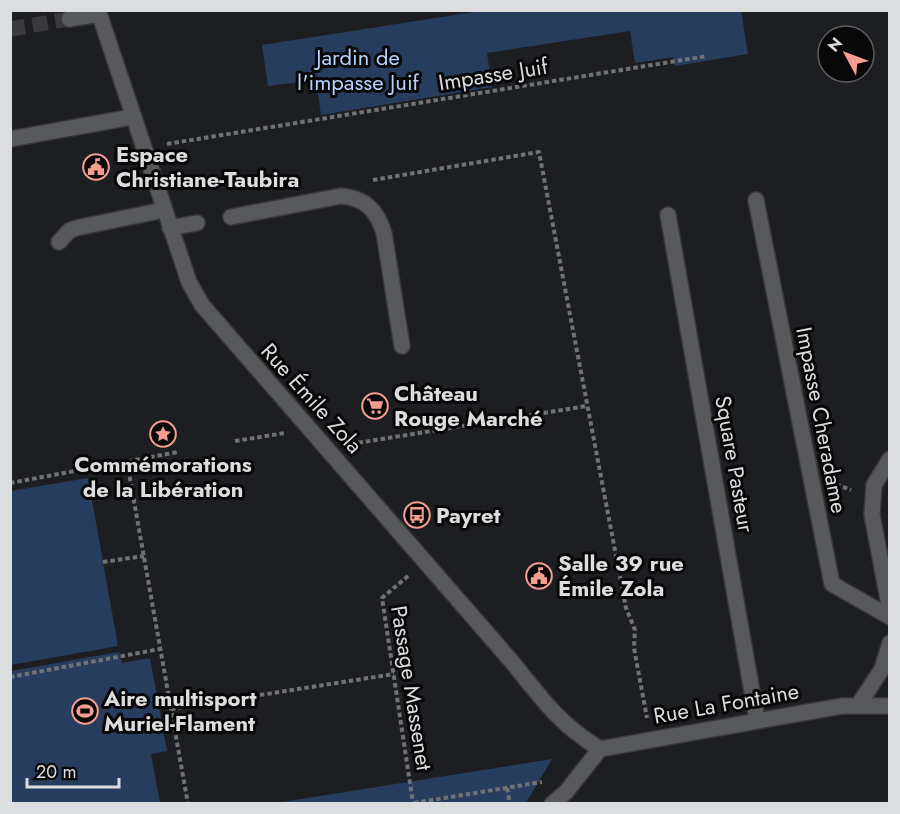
<svg xmlns="http://www.w3.org/2000/svg" width="900" height="814" viewBox="0 0 900 814" font-family="Jost,sans-serif">
	<style>
		.green { fill: #273d5e }
		.lines { fill: none; stroke-linecap: round; stroke-linejoin: round }
		.minor-tunnel { stroke: #3a3b3e; stroke-width: 15; stroke-dasharray: 15 8; stroke-linecap: butt }
		.service-casing { stroke: #38393c; stroke-width: 18 }
		.minor-casing { stroke: #38393c; stroke-width: 18 }
		.path { stroke: #707274; stroke-width: 4; stroke-dasharray: 4.5 3; stroke-linecap: butt }
		.service { stroke: #58595b; stroke-width: 15 }
		.minor { stroke: #58595b; stroke-width: 15 }
		.labels { text-anchor: middle; dominant-baseline: central; stroke-width: 6; stroke-linejoin: round; paint-order: stroke }
		.park-label { font-size: 22px; fill: #b5d2fe; stroke: #080809 }
		.street-label { font-size: 22px; fill: #dbdddf; stroke: #080809 }
		.poi-label { font-size: 22px; font-weight: bold; fill: #dbdddf; stroke: #080809; text-anchor: start }
	</style>
	<rect width="100%" height="100%" fill="#1d1e21"/>
	<!-- green -->
	<path class="green" d="M741,10l7,44 -73,12 -2,-9 -38,6 -5,-32 -143,22 5,34 -171,28 -5,-35 -48,6 -6,-41 218,-34z
		M88,478l30,168 -107,19v-174z
		M119,652l3,11 28,-5 17,93 -16,3 9,49h-149v-132z
		M552,759l-26,44h-250z"/>
	<g class="lines">
		<!-- minor-tunnel -->
		<path class="minor-tunnel" d="M10,29l59,-10"/>
		<!-- service casing -->
		<g class="service-casing">
			<path id="service" d="M756,200l76,384 58,33
				M231,217l110,-21c24,2 36,14 43,37l18,113
				M170,228l27,-5
				M59,242l10,-11 7,-3 88,-18
				M552,804l14,-12 34,-43"/>
		</g>
		<!-- minor casing -->
		<g class="minor-casing">
			<path id="minor" d="M98,10l91,272 13,23 311,358c28,35 48,63 87,86l242,-43h48
				M69,19l30,-5
				M10,139l122,-22
				M668,215l89,505
				M890,459l-16,26 -2,30 18,95
				M859,704l23,-35 8,-26"/>
		</g>
		<!-- path -->
		<path class="path" d="M167,144l540,-88
			M373,180l166,-28 87,456 9,22 -1,18 13,70
			M235,441l50,-8
			M351,444l236,-38
			M127,462l61,342
			M10,483l168,-31
			M836,484l15,6
			M103,562l41,-6
			M408,576l-26,22 31,205
			M10,677l150,-28
			M171,709l223,-35
			M507,788l3,16
			M414,803l128,-21"/>
		<!-- service -->
		<use href="#service" class="service"/>
		<!-- minor -->
		<use href="#minor" class="minor"/>
	</g>
	<!-- icons -->
	<defs>
		<g id="civic-ring" transform="scale(1.35)"><circle r="9.5" fill="#080809" stroke="#f59d90" stroke-width="1.5"/><path d="M-.6-6.5H3V-4.5H.6V-3L4-1V1h2V6H-6V1h2V-1L-.6-3ZM-1.2 2.5V6h2.4V2.5Z" fill="#f59d90"/></g>
		<g id="supermarket-ring" transform="scale(1.35)"><circle r="9.5" fill="#080809" stroke="#f59d90" stroke-width="1.5"/><path d="M-6-5.5h2.5l.6 2H6L4.5 2H-2.5L-4.4-4H-6ZM-1.5 3.2a1.3 1.3 0 1 0 .1 0ZM3 3.2a1.3 1.3 0 1 0 .1 0Z" fill="#f59d90"/></g>
		<g id="sight-ring" transform="scale(1.35)"><circle r="9.5" fill="#080809" stroke="#f59d90" stroke-width="1.5"/><path d="M0-6L1.8-2.2L6-1.7L2.9 1.2L3.7 5.4L0 3.3L-3.7 5.4L-2.9 1.2L-6-1.7L-1.8-2.2Z" fill="#f59d90"/></g>
		<g id="bus-ring" transform="scale(1.35)"><circle r="9.5" fill="#080809" stroke="#f59d90" stroke-width="1.5"/><path d="M-5-6H5V4H4V6H2V4H-2V6H-4V4H-5ZM-3.5-4V0h7V-4ZM-3.5 1.2v1.5H-2V1.2ZM2 1.2v1.5H3.5V1.2Z" fill="#f59d90"/></g>
		<g id="stadium-ring" transform="scale(1.35)"><circle r="9.5" fill="#080809" stroke="#f59d90" stroke-width="1.5"/><path d="M0-5a6.5 5 0 1 0 0 10a6.5 5 0 1 0 0-10ZM-3.5-1.8h7v3.6h-7Z" fill="#f59d90"/></g>
	</defs>
	<g fill-rule="evenodd">
		<use href="#civic-ring" x="96" y="167"/>
		<use href="#supermarket-ring" x="375" y="406"/>
		<use href="#sight-ring" x="163" y="434"/>
		<use href="#bus-ring" x="417" y="515"/>
		<use href="#civic-ring" x="539" y="576"/>
		<use href="#stadium-ring" x="85" y="711"/>
	</g>
	<g class="labels">
		<!-- park labels -->
		<g class="park-label">
			<text x="358" y="57">Jardin de<tspan x="358" dy="25">l'impasse Juif</tspan></text>
		</g>
		<!-- street labels -->
		<g class="street-label">
			<text transform="translate(493 74) rotate(-9)">Impasse Juif</text>
			<text transform="translate(312 398) rotate(48)">Rue Émile Zola</text>
			<text transform="translate(822 420) rotate(79)">Impasse Cheradame</text>
			<text transform="translate(735 464) rotate(80)">Square Pasteur</text>
			<text transform="translate(412 688) rotate(81)">Passage Massenet</text>
			<text transform="translate(726 703) rotate(-10)">Rue La Fontaine</text>
		</g>
		<!-- poi labels -->
		<g class="poi-label">
			<text x="116" y="154">Espace<tspan x="116" dy="25">Christiane-Taubira</tspan></text>
			<text x="394" y="393">Château<tspan x="394" dy="25">Rouge Marché</tspan></text>
			<text x="163" y="464" text-anchor="middle">Commémorations<tspan x="163" dy="25">de la Libération</tspan></text>
			<text x="436" y="515">Payret</text>
			<text x="558" y="563">Salle 39 rue<tspan x="558" dy="25">Émile Zola</tspan></text>
			<text x="104" y="698">Aire multisport<tspan x="104" dy="25">Muriel-Flament</tspan></text>
		</g>
	</g>
	<!-- border -->
	<rect width="900" height="814" fill="none" stroke="#dbdddf" stroke-width="24"/>
	<!-- north arrow -->
	<g transform="translate(846 54) rotate(311)"><circle r="28" fill="#080809" stroke="#5c5d5f" stroke-width="1.5"/>
	<path d="M0-4.5L10 22L0 15L-10 22Z" fill="#f59d90"/>
	<text y="-9" font-size="16" font-weight="bold" text-anchor="middle" fill="#dbdddf">N</text>
	</g>
	<!-- scale -->
	<path d="M27 778v9h92v-9" fill="none" stroke="#dbdddf" stroke-width="3"/>
	<text x="36" y="778" font-size="18" fill="#dbdddf" stroke="#080809" stroke-width="4.5" paint-order="stroke">20 m</text>
</svg>
